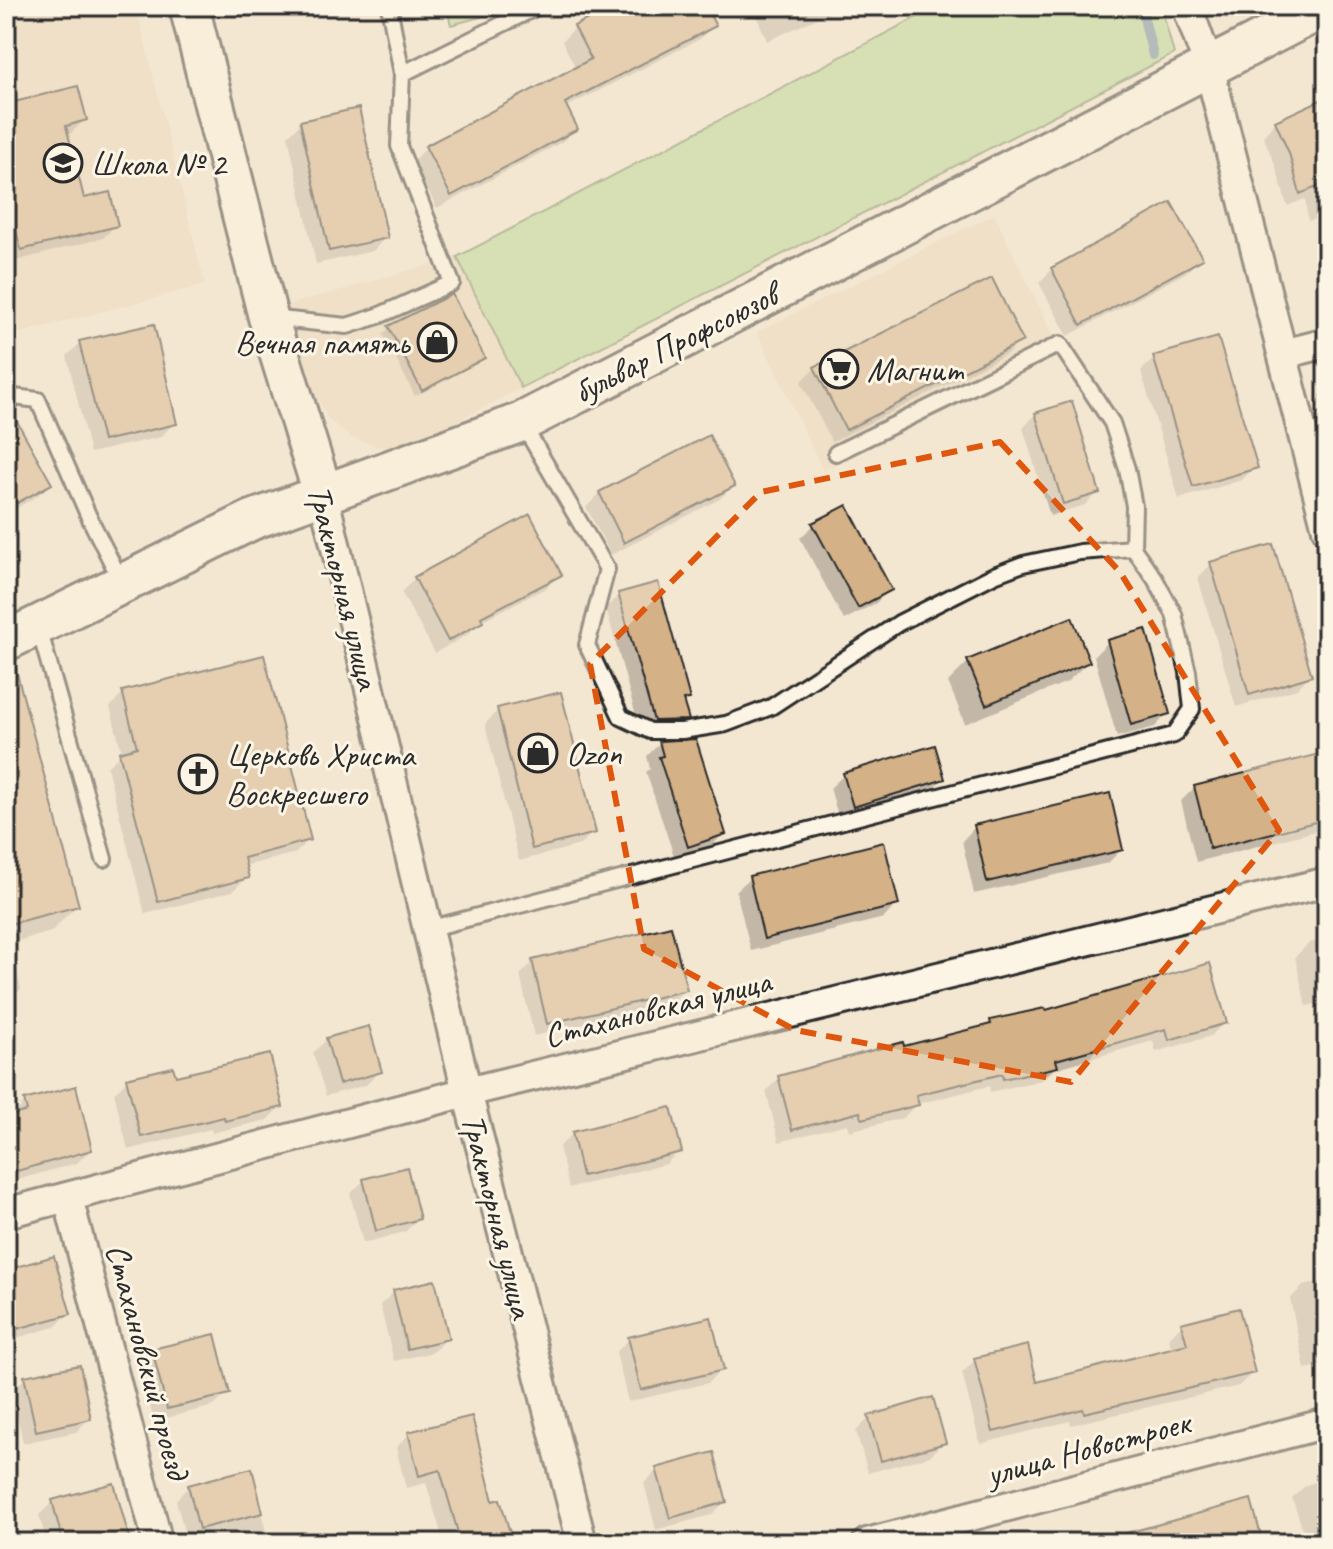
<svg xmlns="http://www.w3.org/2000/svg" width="1333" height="1549" viewBox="0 0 1333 1549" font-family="Caveat,sans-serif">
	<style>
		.built { fill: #ead7bc }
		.green { fill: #b4d791; stroke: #70815e; stroke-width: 2 }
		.shadow { fill: #0003 }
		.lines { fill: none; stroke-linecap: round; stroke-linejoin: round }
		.stream { stroke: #65889e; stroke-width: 10 }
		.building { fill: #d4b187; stroke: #2b2b2b; stroke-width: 2 }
		.lane-casing { stroke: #2b2b2b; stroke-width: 20 }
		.street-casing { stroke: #2b2b2b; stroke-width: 34 }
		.secondary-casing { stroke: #2b2b2b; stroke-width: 44 }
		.lane { stroke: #fcf5e5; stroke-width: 14 }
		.street { stroke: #fcf5e5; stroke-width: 28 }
		.secondary { stroke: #fcf5e5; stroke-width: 38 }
		.marked { fill: none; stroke: #df570e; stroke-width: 6; stroke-dasharray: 16 10; stroke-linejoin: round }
		.labels { text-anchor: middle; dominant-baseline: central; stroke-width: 6; stroke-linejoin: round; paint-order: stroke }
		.poi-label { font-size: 34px; fill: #2b2b2b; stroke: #fcf5e5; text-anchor: start }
		.street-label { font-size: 34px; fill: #2b2b2b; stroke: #fcf5e5 }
	</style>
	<rect width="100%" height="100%" fill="#f4e7d2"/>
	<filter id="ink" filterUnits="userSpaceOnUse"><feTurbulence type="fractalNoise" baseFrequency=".0125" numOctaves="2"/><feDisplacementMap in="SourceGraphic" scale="16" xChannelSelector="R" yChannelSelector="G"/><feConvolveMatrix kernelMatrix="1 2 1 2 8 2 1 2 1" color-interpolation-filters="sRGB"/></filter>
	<g filter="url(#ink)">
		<!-- built -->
		<path class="built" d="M6,6h130l69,279 -199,52z
			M994,214l69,141 -240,116 -66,-139z
			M457,257l64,131 -82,43 -35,15 -25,1 -28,-9 -23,-19 -18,-33 -26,-80z"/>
		<!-- green -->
		<path class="green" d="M446,6h55l1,5 -51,14z
			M938,6h223l13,48 -653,334 -64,-131z
			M1206,6h68c-21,11 -49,19 -68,0z"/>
		<!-- shadow -->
		<path class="shadow" d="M295,6h19l-18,5z
			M617,6h86l10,20 -13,13 -135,69 11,21 -14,13 -125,66 -24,-47 13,-13 150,-79 -14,-28 14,-14z
			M752,6h92l-77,35z
			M1327,99v117l-19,5 -3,-22 -18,7 -11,-39 -13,-31 13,-14z
			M6,106l78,14 -13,13 -5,1 17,67 33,24 -13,13 -95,25z
			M301,123l85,114 -13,14 -57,13 -28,-128z
			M1200,258l-13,14 -119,64 -29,-53 13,-14z
			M389,328l94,30 -6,6 -62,32 -32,-62z
			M1021,341l-14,13 -175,88 -31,-60 14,-14z
			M80,343l94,80 -13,14 -71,16 -23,-97z
			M1154,358l101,109 -13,13 -63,19 -38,-128z
			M1327,388v33l-8,-25z
			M1036,414l62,78 -13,13 -35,11 -27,-88z
			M6,419l44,65 -14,13 -30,17z
			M733,485l-13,14 -109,56 -25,-48 14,-14z
			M814,525l76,64 -14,14 -32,17 -44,-82z
			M1211,564l99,111 -13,14 -61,18 -38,-129z
			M560,574l-14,14 -65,33 -14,14 -32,18 -34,-61 14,-14z
			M619,595l69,103 -6,6 5,15 -13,13 -33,2 -35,-126z
			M1108,642l60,71 -13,14 -38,10 -23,-81z
			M968,662h120l-21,20 -102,42 -17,-42z
			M123,693l186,146 -13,14 -52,13 3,11 -14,14 -88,23 -38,-147 15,-14 -12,-46z
			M498,710l95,122 -13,13 -61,16 -34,-137z
			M6,719l71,186 -26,27 -45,12z
			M660,743l64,90 -13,14 -36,12 -29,-87 4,-3 -3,-13z
			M1327,762v66l-131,34 -15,-61 14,-14z
			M844,775l99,3 -14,14 -90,27 -9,-31z
			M975,827l146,23 -13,13 -134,31 -12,-53z
			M750,878l147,26 -13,14 -133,33 -15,-60z
			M1327,939v63l-21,4 -11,-49 14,-14z
			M13,954l8,35 -6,6 -9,2v-41z
			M533,962l151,28 -13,13 -137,33 -14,-61z
			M991,1021l234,1 -14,14 -55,16 -3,-11 -99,28 -12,11 -52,12 -1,-6 -72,18 -14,14 -54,13 -2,-7 -68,18 -13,-51 13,-13 206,-51z
			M327,1039l52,33 -13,13 -40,11 -13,-43z
			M174,1078l107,28 -14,14 -55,13 -1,-4 -83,21 -14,-57 13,-13z
			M25,1102l65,48 -13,13 -71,20v-64l6,-2z
			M573,1133l106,18 -13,13 -97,24 -10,-41z
			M364,1180l54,39 -13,13 -42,11 -13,-49z
			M6,1272l63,41 -14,14 -49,14z
			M1327,1280v84l-22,5 -15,-70 13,-13z
			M394,1292l52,47 -13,13 -39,9 -14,-56z
			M1182,1324l71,48 -14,14 -168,39 -1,-4 -90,23 -18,-71 13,-13 61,24 136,-34 -3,-12z
			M629,1339l92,30 -13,14 -80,19 -12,-50z
			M153,1351l75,42 -14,13 -60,15 -15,-56z
			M25,1378l64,41 -13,13 -53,11 -11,-52z
			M870,1417l73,25 -13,14 -62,17 -12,-42z
			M409,1434l82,69 19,40h-66l-18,-60 -20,5 -10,-40z
			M657,1470l68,32 -14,13 -55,15 -12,-47z
			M251,1471l18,72h-82l-11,-43 13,-14z
			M1327,1478v54l-21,7 -14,-41 14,-13z
			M53,1502l74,35 -7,6h-73l-8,-28z
			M1163,1522l1,3 97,18h-166l8,-6z"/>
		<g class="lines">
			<!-- stream -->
			<path class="stream" d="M1141,6l12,49"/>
		</g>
		<!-- building -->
		<path class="building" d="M613,6h92l11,20 -151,77 13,26 -127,67 -26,-50 166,-87 -17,-33z
			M78,86l9,34 -21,6 18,72 26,-6 8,34 -97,24 -15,-58v-88z
			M1327,97v86l-27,11 -11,-41 -14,-32z
			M359,108l29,130 -59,13 -29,-130z
			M1171,202l32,57 -122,66 -30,-57z
			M992,278l31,63 -177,89 -32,-63z
			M452,294l33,64 -63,33 -34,-65z
			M154,324l23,100 -74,17 -24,-100z
			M1218,337l40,131 -65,19 -40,-131z
			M1072,401l28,92 -37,11 -28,-91z
			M6,406l3,1 43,77 -46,25z
			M709,435l26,51 -111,57 -25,-51z
			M847,505l45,85 -34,18 -46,-85z
			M530,514l32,61 -81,42 2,5 -35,19 -34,-64z
			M1273,544l39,132 -63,19 -39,-133z
			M658,582l32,117 -7,1 6,20 -35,1 -36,-128z
			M1072,617l18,45 -104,43 -19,-45z
			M1146,629l24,85 -39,11 -24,-85z
			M264,655l47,185 -67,18 5,20 -91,24 -39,-150 18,-5 -15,-56z
			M15,666l64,240 -73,19v-258z
			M561,692l35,141 -64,16 -35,-141z
			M696,739l30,95 -38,13 -29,-90 4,-1 -4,-15z
			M935,745l10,34 -92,28 -10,-34z
			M1327,752v67l-117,30 -16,-63z
			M1110,793l13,57 -136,32 -13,-57z
			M884,842l15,63 -135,34 -15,-63z
			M671,926l16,64 -140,34 -15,-64z
			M1210,963l17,60 -58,17 -3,-11 -110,31 2,7 -55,12 -1,-5 -86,21 3,10 -57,14 -2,-7 -68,18 -14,-54 125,-34 1,4 87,-22 -1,-4 55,-12 1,2z
			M369,1026l13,46 -43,12 -13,-46z
			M270,1054l13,53 -58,14 -1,-4 -83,20 -15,-59 47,-11 3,9z
			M76,1086l16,64 -86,24v-57l21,-6 -3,-11z
			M671,1107l11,45 -100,24 -10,-44z
			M407,1167l13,52 -44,12 -13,-52z
			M54,1256l17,58 -65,18v-62z
			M435,1280l14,59 -42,10 -14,-59z
			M1239,1308l16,65 -171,40 -1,-4 -90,23 -19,-74 54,-13 9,37 150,-38 -6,-21z
			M711,1317l13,53 -83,20 -13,-53z
			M215,1334l15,60 -63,15 -15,-60z
			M80,1365l11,54 -55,12 -12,-55z
			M933,1397l13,46 -65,18 -13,-45z
			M472,1416l21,85 7,-2 13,44h-52l-21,-73 -21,6 -11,-44z
			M714,1452l13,50 -57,16 -14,-50z
			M252,1468l11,45 -64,16 -11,-44z
			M114,1483l15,54 -22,6h-44l-11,-43z
			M1251,1499l12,44h-142l-1,-8z"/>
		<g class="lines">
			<!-- lane casing -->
			<g class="lane-casing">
				<path id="lane" d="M402,74l137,-68
					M270,318l77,8 31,-10 74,-33 -53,-137 3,-72 -13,-68
					M6,396l32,4 51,117 32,64
					M522,423l85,146 -20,76 34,72 29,14h32l44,-7 45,-17 128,-84 95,-48 29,-11 57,-12 53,-4
					M38,625l66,234
					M428,929l746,-194 18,-26 -4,-37 -14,-58 -19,-35 -22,-31 1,-42 -7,-37 -15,-46 -52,-79 -224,109"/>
			</g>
			<!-- street casing -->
			<g class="street-casing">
				<path id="street" d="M1187,6l22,61 118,462
					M1283,354l44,-11
					M323,494l144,598 115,451
					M68,1198l90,345
					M6,1213l461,-121 860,-210
					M867,1543l460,-120"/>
			</g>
			<!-- secondary casing -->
			<g class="secondary-casing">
				<path id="secondary" d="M189,6l79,311 55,177
					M6,641l246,-121 270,-98 805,-416"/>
			</g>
			<!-- lane -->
			<use href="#lane" class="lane"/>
			<!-- street -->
			<use href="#street" class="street"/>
			<!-- secondary -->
			<use href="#secondary" class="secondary"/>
		</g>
	</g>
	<!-- marked area -->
	<path d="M0 0H1333V1549H0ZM1000,442l120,130 159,258 -208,252 -276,-52 -151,-81 -54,-285 171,-172z" fill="#f4e7d2" fill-opacity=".55" fill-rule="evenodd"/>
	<path class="marked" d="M1000,442l120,130 159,258 -208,252 -276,-52 -151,-81 -54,-285 171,-172z"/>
	<!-- icons -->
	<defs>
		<g id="school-ring" transform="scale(2)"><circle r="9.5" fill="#fcf5e5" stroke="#2b2b2b" stroke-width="1.5"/><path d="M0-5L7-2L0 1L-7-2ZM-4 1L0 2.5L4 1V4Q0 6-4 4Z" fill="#2b2b2b"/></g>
		<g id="shop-ring" transform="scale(2)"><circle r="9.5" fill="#fcf5e5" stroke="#2b2b2b" stroke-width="1.5"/><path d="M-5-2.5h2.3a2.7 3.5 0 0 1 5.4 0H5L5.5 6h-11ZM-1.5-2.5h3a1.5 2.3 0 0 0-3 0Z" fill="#2b2b2b"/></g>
		<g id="supermarket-ring" transform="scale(2)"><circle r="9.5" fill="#fcf5e5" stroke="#2b2b2b" stroke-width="1.5"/><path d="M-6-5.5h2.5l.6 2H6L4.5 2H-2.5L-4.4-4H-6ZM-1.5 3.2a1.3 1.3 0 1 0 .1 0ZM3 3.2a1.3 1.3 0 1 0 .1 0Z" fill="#2b2b2b"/></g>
		<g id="church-ring" transform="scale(2)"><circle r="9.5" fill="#fcf5e5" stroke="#2b2b2b" stroke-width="1.5"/><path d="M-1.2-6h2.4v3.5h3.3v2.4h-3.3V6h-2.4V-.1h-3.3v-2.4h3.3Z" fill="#2b2b2b"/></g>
	</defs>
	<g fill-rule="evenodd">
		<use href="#school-ring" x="63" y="163"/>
		<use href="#shop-ring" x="437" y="342"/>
		<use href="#supermarket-ring" x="839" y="369"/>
		<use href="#shop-ring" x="538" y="753"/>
		<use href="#church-ring" x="198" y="774"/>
	</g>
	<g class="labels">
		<!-- poi labels -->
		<g class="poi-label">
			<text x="91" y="163">Школа № 2</text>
			<text x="409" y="342" text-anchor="end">Вечная память</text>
			<text x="867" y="369">Магнит</text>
			<text x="566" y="753">Ozon</text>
			<text x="226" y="754">Церковь Христа<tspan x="226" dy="39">Воскресшего</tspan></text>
		</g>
		<!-- street labels -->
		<g class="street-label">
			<text transform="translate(675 343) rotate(-27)">бульвар Профсоюзов</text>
			<text transform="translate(344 587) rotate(76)">Тракторная улица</text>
			<text transform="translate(657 1008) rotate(-14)">Стахановская улица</text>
			<text transform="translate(498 1216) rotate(76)">Тракторная улица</text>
			<text transform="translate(148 1361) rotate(75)">Стахановский проезд</text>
			<text transform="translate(1088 1448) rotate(-15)">улица Новостроек</text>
		</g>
	</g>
	<!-- margin -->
	<rect width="1333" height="1549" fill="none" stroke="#fcf5e5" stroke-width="32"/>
	<rect x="16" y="16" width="1301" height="1517" fill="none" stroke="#2b2b2b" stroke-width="3" filter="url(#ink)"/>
</svg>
